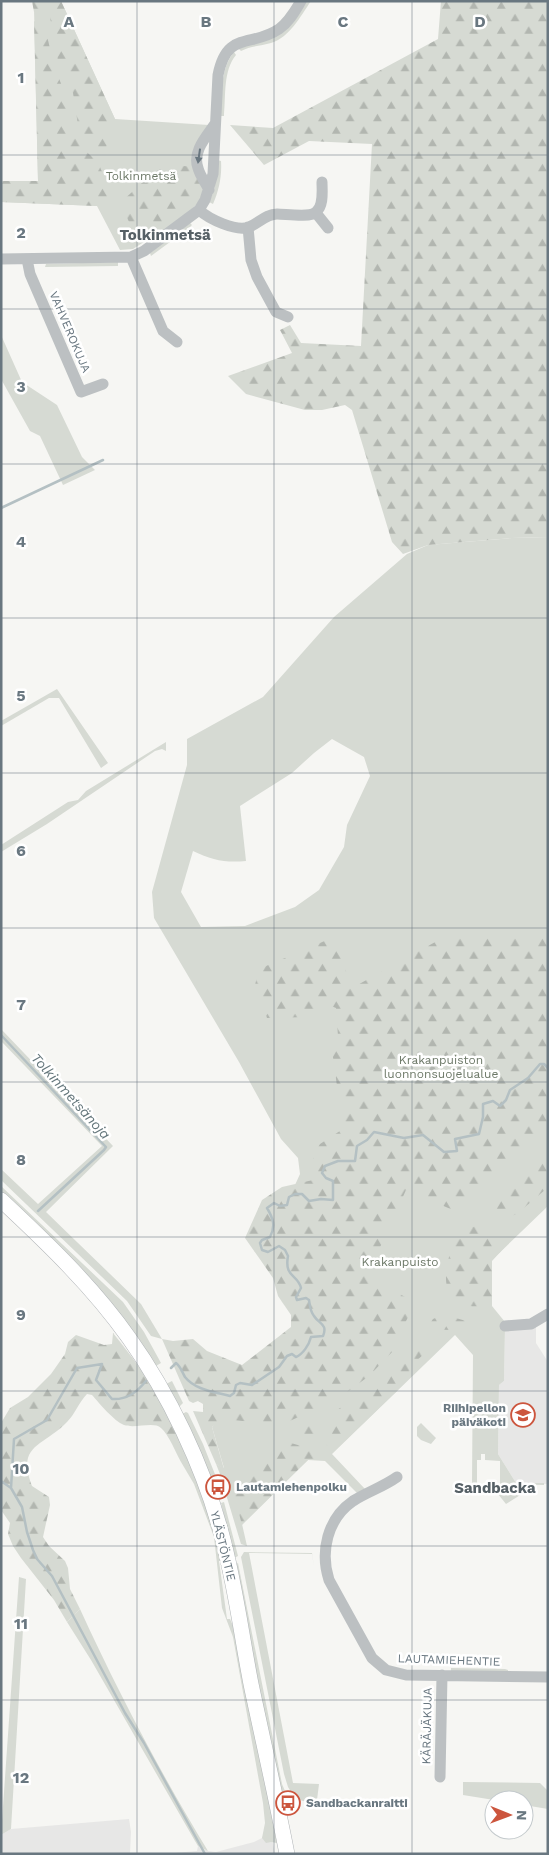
<svg xmlns="http://www.w3.org/2000/svg" width="549" height="1855" viewBox="0 0 549 1855" font-family="'Work Sans',sans-serif">
	<style>
		.built { fill: #e7e7e6 }
		.green { fill: #d6dad3; fill-rule: evenodd }
		.forest { fill: url(#forest-firs) }
		.lines { fill: none; stroke-linecap: round; stroke-linejoin: round }
		.stream { stroke: #b4c0c3; stroke-width: 2.5 }
		.major-casing { stroke: #b0b4b7; stroke-width: 16 }
		.minor { stroke: #bcc0c2; stroke-width: 11 }
		.major { stroke: #fff; stroke-width: 15 }
		.oneway { fill: #697780 }
		.grid { fill: none; stroke: #697780; stroke-width: 1; stroke-opacity: 0.55 }
		.labels { text-anchor: middle; dominant-baseline: central; stroke-width: 5; stroke-linejoin: round; paint-order: stroke }
		.park-label { font-size: 12px; fill: #6c7867; stroke: #fff }
		.street-label { font-size: 12px; fill: #697780; stroke: #fff }
		.poi-label { font-size: 12px; font-weight: bold; fill: #697780; stroke: #fff; text-anchor: start }
		.water-label { font-size: 14px; font-style: italic; fill: #65777c; stroke: #fff }
		.quarter-label { font-size: 15px; font-weight: bold; fill: #566066; stroke: #fff }
		.grid-label { font-size: 16px; text-anchor: middle; font-weight: bold; fill: #697780; stroke: #fff; stroke-width: 5; stroke-linejoin: round; paint-order: stroke }
	</style>
	<defs>
		<pattern id="forest-firs" width="22" height="20" patternUnits="userSpaceOnUse" patternTransform="scale(1.25)"><rect width="22" height="20" fill="#d6dad3"/><path d="M5 1l3.5 6h-7zM16 11l3.5 6h-7z" fill="#b2b6b0"/></pattern>
	</defs>
	<rect width="100%" height="100%" fill="#f6f6f3"/>
	<!-- built -->
	<path class="built" d="M536,1325v18l12,19v122l-32,-1 -18,-29 1,-69 5,-4 1,-51z
		M129,1819l2,13 -1,22h-129v-19l10,-6z
		M264,1834h7l4,20h-112l34,-3 1,-5 10,5 8,1 38,-10 8,-4z"/>
	<!-- green -->
	<path class="green" d="M32,1h29l54,118 94,6 -15,35 -16,60 -45,29 -13,1 -23,-44 -96,-4v-21h37l-4,-172z
		M306,1h5c-11,16 -21,36 -40,42 -10,3 -21,3 -30,8l-3,-3 28,-8z
		M234,52l2,3c-13,16 -10,40 -12,59v2h-4c2,-23 0,-47 14,-64z
		M217,160l4,1c1,15 -2,29 -8,43l-4,-2 5,-12z
		M190,223l2,2 -3,3 -38,28 -1,-3z
		M118,262v4l-73,1 1,-3z
		M1,335l21,47 35,23 25,52 13,13 -32,15 -23,-49 -10,-5 -29,-52z
		M548,537v669l-56,54v46l13,16v6l-1,53 -5,4 -1,69 18,29h28v2l-44,-1v-23l-15,-1v-6h-4v6h-4v23h-5l1,-128 -18,-20 -123,119 33,35 -8,4 -32,-32 -17,-1 -66,64 5,22 -6,-2 -16,-53 5,-4 -2,-6 -4,3 -8,-20 8,4 -12,-41 80,-73 -2,-158 10,-22 -2,-16 -17,-19 -42,-77 -85,-144 -2,-26 35,-127v-26l76,-42 71,-80 73,-63 21,-9 84,-7zM332,739l32,18 6,19 -23,49 -3,22 -25,43 -24,17 -50,19 -44,1 -20,-35 12,-41c19,9 32,12 53,10l-6,-55 52,-33 22,-20z
		M57,689l51,74 -7,5 -42,-70h-10l-48,28v-5z
		M166,742v9l-4,-2 -7,2 -108,73 -46,28v-7l67,-43 10,-2 8,-9z
		M1,1029l112,117 -67,66 95,92 21,35 -11,-3 -24,-35 -126,-121v-11l37,35 64,-58 -101,-105z
		M1,1186l122,116 21,30 17,31 -7,4 -117,-140 -36,-35z
		M172,1381l11,22 -4,4 -15,-22z
		M186,1412l2,1 15,31 15,38 -4,2 -7,-12 -27,-57z
		M421,1423l15,15 -5,6 -10,-4 -4,-4v-9z
		M179,1440l31,71 13,49 -4,1 8,58h3l5,11 42,213 -6,-1 -5,1 -4,-5 3,-15 -2,-20 -30,-166 -11,-29 -8,-71 -20,-53 -13,-22z
		M501,1489l22,1 2,2 -19,12 -8,-10z
		M224,1502l14,54 -2,1h-2l-13,-54z
		M244,1552l67,1h1l2,14 -2,-13 -63,-1 44,230 26,1 -2,16c-9,4 -15,1 -23,-3l-6,-10 -4,-13 -43,-217z
		M238,1563l44,221 6,14 -4,1 -10,-27 -38,-208z
		M19,1577l7,2 -15,250 -10,6z
		M80,1609c38,83 81,165 128,242l-10,-5 -3,-5 -104,-181 -24,-38z
		M451,1668l54,1 3,1v2l-57,-1z
		M463,1782l77,1 8,8v18l-24,-4v-5h-30l-31,-5z"/>
	<!-- forest -->
	<path class="forest" d="M32,1h15l-3,13 -10,-2z
		M53,1h8l54,118 -12,39 -16,-15 -9,-18 -5,-32 -15,-32 -8,-44z
		M441,1h107v536l-36,1 -84,7 -25,9 -11,-12 -40,-132 -7,-5 -23,5h-17l-59,-16 -18,-18 64,-23 -12,-23 10,-5 11,18 60,3 11,-202 -63,-3 -45,24 -34,-40 43,3 165,-89z
		M34,21l11,6 9,39 12,30 4,33 12,19 16,14 15,37 -16,7 -96,-4v-21h37z
		M171,165l24,2c2,5 7,12 8,18 3,25 -42,46 -61,58l-11,-17 -11,-23 34,-31z
		M462,934l86,2v187l-62,61 -26,29 -54,-23 -39,86 49,27 -15,27 -7,20 -25,26 -26,19 -24,13 -34,15 -33,-1 -28,-3 -12,8 12,42 -8,-5 -23,-53 10,1v-8l-5,-3 -5,2 -4,-2 -27,-62 11,2 20,-2 14,12 35,14 49,-38v-12l-13,-19 -5,-18 -28,-40 17,-38 20,-13 31,-7v-25l7,-11 26,-17 -9,-41 -5,-36 6,-14 -2,-28 -7,-3 -20,12 -42,1 -12,-33 4,-16 75,-32 18,51 85,-47z
		M545,1157h3v32h-2l-28,24 -20,10c-5,-7 -5,-11 -1,-18l33,-35z
		M477,1226l23,11 4,11 -12,13v45c-13,0 -23,2 -35,-4 -20,-11 -9,-54 3,-68 5,-5 11,-7 17,-8z
		M440,1316h9l17,5 -1,5c-11,7 -25,4 -36,-1l4,-6z
		M113,1333c26,32 51,67 66,106 2,7 2,15 2,23 -5,-9 -12,-27 -20,-34 -7,-7 -26,1 -37,-3 -10,-4 -24,-21 -32,-30l-5,-1c-8,8 -12,20 -20,28 -24,25 -51,22 -35,64l17,11 1,8 -7,32 6,9 16,15 3,7 2,21 10,20 -13,13 -13,-22 -33,-42 -8,-12 -5,-12 2,-11 -9,-13v-87l9,-15 18,-11 23,-23 14,-20 3,-12 8,-7 28,10 8,-1z
		M412,1347l10,1 2,6 -9,8 -18,29 -66,63c-23,-41 21,-49 45,-71 13,-12 22,-26 36,-36z
		M313,1420l3,25 -28,-10 2,-4z
		M284,1441l31,9 9,6 1,4h-17l-66,65 -10,-39 43,-42z"/>
	<g class="lines">
		<!-- stream -->
		<path class="stream" d="M1,508l102,-48
			M1,1035l105,112 -2,3 -66,61
			M171,1368l5,-5c5,4 6,9 9,14 10,13 30,15 45,19l4,-3 2,-8 4,-2 12,2 27,-18 8,-11 5,-2 4,3c7,-3 13,-12 15,-20l12,-1c5,-12 -4,-12 -9,-20 -4,-5 -4,-10 -5,-16l-3,-2 -9,2 -1,-3 5,-9c-3,-14 -17,-10 -13,-32l-3,-6 -6,-4 -11,6 -6,-2 -2,-7 2,-3 8,-3c6,-11 3,-19 -3,-29l7,-5 6,3 7,-1 2,-8 6,-3h7l7,7 12,-2 12,1v-19l-7,-3 -4,-5 3,-7 13,-5h17l2,-15 10,-6 7,-8 30,6 19,-3 21,17 13,-1 -2,-12 24,-5 4,-17v-13l10,-3 7,5 6,-6 4,-10 18,-12 12,-14h4l4,4
			M1,1481l10,7 3,-49 33,-19 30,-52 25,-4 -6,16 16,19c15,1 25,-7 34,-18
			M11,1488l11,19 5,25 6,18 4,9 15,17 73,137 19,30 61,111"/>
		<!-- major casing -->
		<g class="major-casing">
			<path id="major" d="M1,1200c46,43 92,87 128,138 40,56 74,128 92,194 14,50 20,101 30,152 12,57 25,113 36,170"/>
		</g>
		<!-- minor -->
		<path class="minor" d="M209,190c-3,-7 -9,-14 -11,-22 -6,-16 8,-31 17,-44
			M199,210c10,9 37,22 50,17 10,-4 17,-13 28,-13 9,0 33,4 39,-2 8,-6 6,-21 6,-30
			M316,213l12,15
			M248,227l3,33 6,17 19,35 12,5
			M131,257l32,74 14,11
			M1,259l130,-2 13,-6 55,-41 6,-10 8,-26 5,-99c9,-45 33,-27 61,-46 10,-7 16,-18 22,-28
			M27,259l3,15 51,118 22,-8
			M505,1326l26,-2 17,-10
			M397,1477c-14,10 -30,15 -44,24 -26,18 -33,51 -24,79l43,78 14,12 20,5 142,2
			M440,1777l2,-102"/>
		<!-- major -->
		<use href="#major" class="major"/>
	</g>
	<!-- one-way arrows -->
	<defs><path id="oneway-solid" d="M-6-.8H1V-3.2L6.5 0L1 3.2V.8H-6Z" transform="scale(1.25)"/></defs>
	<use class="oneway" href="#oneway-solid" transform="translate(199 156) rotate(98)"/>
	<!-- grid -->
	<path class="grid" d="M137,1v1853M274,1v1853M412,1v1853M1,155h547M1,309h547M1,464h547M1,618h547M1,773h547M1,928h547M1,1082h547M1,1237h547M1,1391h547M1,1546h547M1,1700h547"/>
	<!-- icons -->
	<defs>
		<g id="school-ring" transform="scale(1.25)"><circle r="9.5" fill="#fff" stroke="#cc553d" stroke-width="1.5"/><path d="M0-5L7-2L0 1L-7-2ZM-4 1L0 2.5L4 1V4Q0 6-4 4Z" fill="#cc553d"/></g>
		<g id="bus-ring" transform="scale(1.25)"><circle r="9.5" fill="#fff" stroke="#cc553d" stroke-width="1.5"/><path d="M-5-6H5V4H4V6H2V4H-2V6H-4V4H-5ZM-3.5-4V0h7V-4ZM-3.5 1.2v1.5H-2V1.2ZM2 1.2v1.5H3.5V1.2Z" fill="#cc553d"/></g>
	</defs>
	<g fill-rule="evenodd">
		<use href="#school-ring" x="523" y="1415"/>
		<use href="#bus-ring" x="218" y="1487"/>
		<use href="#bus-ring" x="288" y="1803"/>
	</g>
	<g class="labels">
		<!-- park labels -->
		<g class="park-label">
			<text x="141" y="176">Tolkinmetsä</text>
			<text x="441" y="1060">Krakanpuiston<tspan x="441" dy="14">luonnonsuojelualue</tspan></text>
			<text x="400" y="1262">Krakanpuisto</text>
		</g>
		<!-- street labels -->
		<g class="street-label">
			<text transform="translate(70 332) rotate(67)">VAHVEROKUJA</text>
			<text transform="translate(223 1546) rotate(76)">YLÄSTÖNTIE</text>
			<text transform="translate(449 1660) rotate(2)">LAUTAMIEHENTIE</text>
			<text transform="translate(427 1726) rotate(-89)">KÄRÄJÄKUJA</text>
		</g>
		<!-- poi labels -->
		<g class="poi-label">
			<text x="506" y="1408" text-anchor="end">Riihipellon<tspan x="506" dy="14">päiväkoti</tspan></text>
			<text x="236" y="1487">Lautamiehenpolku</text>
			<text x="306" y="1803">Sandbackanraitti</text>
		</g>
		<!-- water labels -->
		<g class="water-label">
			<text transform="translate(71 1096) rotate(48)">Tolkinmetsänoja</text>
		</g>
		<!-- quarter labels -->
		<g class="quarter-label">
			<text x="165" y="235">Tolkinmetsä</text>
			<text x="495" y="1488">Sandbacka</text>
		</g>
	</g>
	<g class="grid-label">
		<text x="69" y="27">A</text>
		<text x="206" y="27">B</text>
		<text x="343" y="27">C</text>
		<text x="480" y="27">D</text>
		<text x="21" y="83">1</text>
		<text x="21" y="238">2</text>
		<text x="21" y="392">3</text>
		<text x="21" y="547">4</text>
		<text x="21" y="701">5</text>
		<text x="21" y="856">6</text>
		<text x="21" y="1010">7</text>
		<text x="21" y="1165">8</text>
		<text x="21" y="1320">9</text>
		<text x="21" y="1474">10</text>
		<text x="21" y="1629">11</text>
		<text x="21" y="1783">12</text>
	</g>
	<!-- border -->
	<rect width="549" height="1855" fill="none" stroke="#697780" stroke-width="5"/>
	<!-- north arrow -->
	<g transform="translate(509 1815) rotate(91)"><circle r="24" fill="#ffffff" stroke="#c3c9cc"/>
	<path d="M0-4L9 19L0 12L-9 19Z" fill="#cc553d"/>
	<text y="-8" font-size="14" font-weight="bold" text-anchor="middle" fill="#697780">N</text>
	</g>
</svg>
